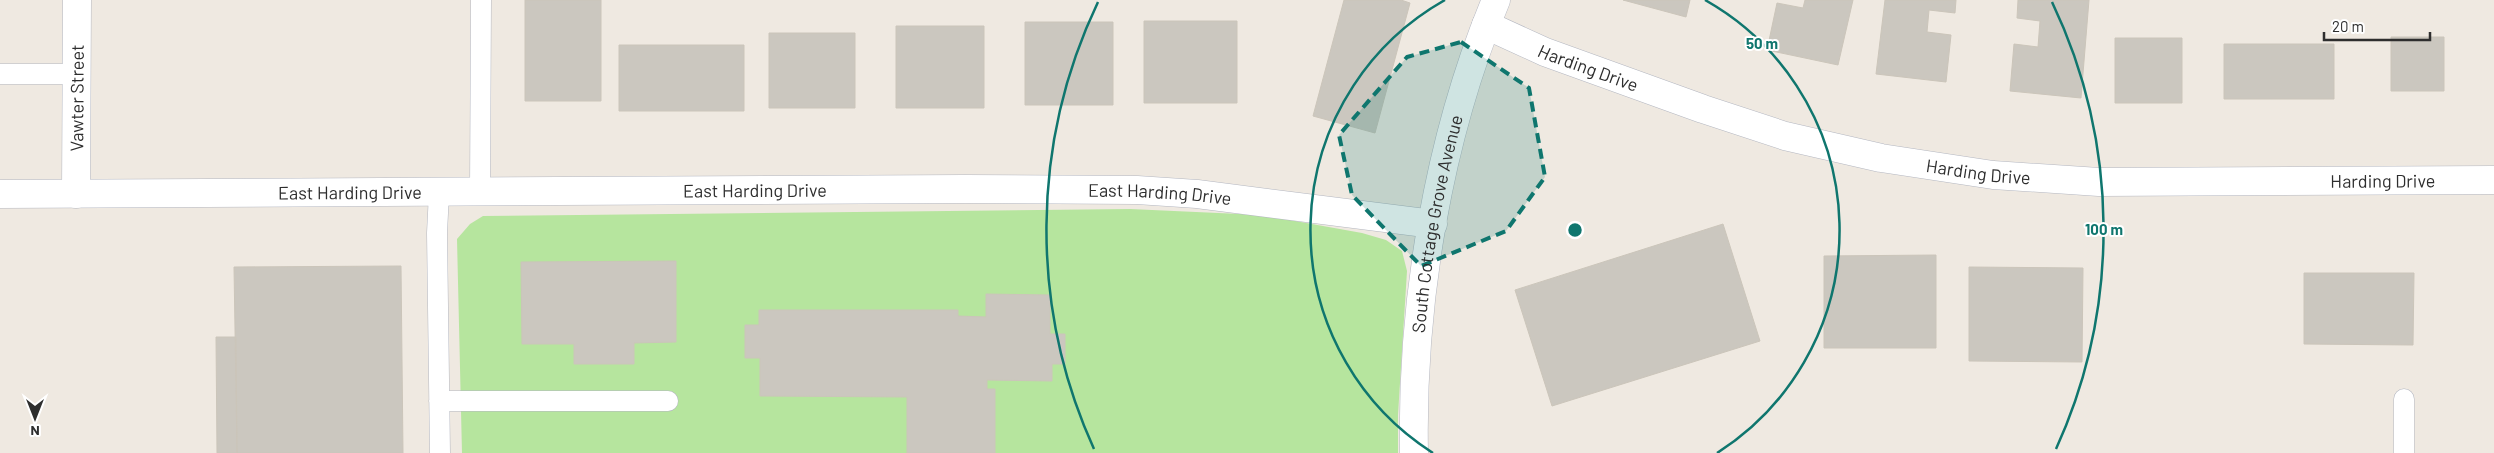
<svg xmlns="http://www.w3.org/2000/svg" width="2494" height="453" viewBox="0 0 2494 453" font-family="Barlow,sans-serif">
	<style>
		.green { fill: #b6e59e }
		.building { fill: #cbc7bf; stroke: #cbc5ba }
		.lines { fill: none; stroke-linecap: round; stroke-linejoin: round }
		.lane-casing { stroke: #b4b7c1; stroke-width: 21 }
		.street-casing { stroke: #b4b7c1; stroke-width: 29 }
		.secondary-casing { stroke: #b4b7c1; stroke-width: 29 }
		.lane { stroke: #fff; stroke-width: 20 }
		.street { stroke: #fff; stroke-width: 28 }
		.secondary { stroke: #fff; stroke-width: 28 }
		.marked { fill: #0f766e; fill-opacity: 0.2; stroke: #0f766e; stroke-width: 4; stroke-dasharray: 10 6; stroke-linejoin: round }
		.ring { fill: none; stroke: #0f766e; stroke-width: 2.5 }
		.labels { text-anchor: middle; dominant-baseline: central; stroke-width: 4; stroke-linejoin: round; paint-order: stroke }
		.street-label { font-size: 18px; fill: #2e2e2e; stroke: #fff }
		.centre { fill: #0f766e; stroke: #fff; stroke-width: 2.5 }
		.ring-label { font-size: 15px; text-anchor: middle; font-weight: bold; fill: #0f766e; stroke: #fff; stroke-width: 4; stroke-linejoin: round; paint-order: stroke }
	</style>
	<rect width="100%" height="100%" fill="#efe9e1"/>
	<!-- green -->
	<path class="green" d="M1130,209l132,6 100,18 24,7 16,11 5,20 -9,144v38h-936l-5,-214 13,-15 13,-8z"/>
	<!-- building -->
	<path class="building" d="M525,0h76v101h-76z
		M1344,0h57l9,3 -35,130 -62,-17z
		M1623,0h67l-4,17z
		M1805,0h48l-15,65 -71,-15 10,-47 26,5z
		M1885,0h71l-1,13 -26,-3 -2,22 24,3 -5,47 -70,-8z
		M2018,0h71l-8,98 -71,-7 4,-47 24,3 2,-26 -23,-3z
		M1144,21h93v82h-93z
		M1025,22h88v83h-88z
		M896,26h88v82h-88z
		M769,33h86v75h-86z
		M2391,37h53v54h-53z
		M2115,38h67v65h-67z
		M2224,44h110v55h-110z
		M619,45h125v66h-125z
		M1723,224l37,117 -208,65 -37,-116z
		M1936,255v93h-112v-92z
		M676,261v81l-42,1v21h-60v-20h-52l-1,-82z
		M401,266l2,187h-166l-3,-186z
		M1969,267l114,1 -1,94 -113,-1z
		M2304,273h110l-1,72 -109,-1z
		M986,294l64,1v39h15v30h-13v17l-65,-1v9h8v64h-88v-56l-147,-1v-38h-15v-33h14v-15h199v6l28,1z
		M216,337h20l1,116h-20z"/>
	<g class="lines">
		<!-- lane casing -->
		<g class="lane-casing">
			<path id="lane" d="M0,74h78
				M439,193l-2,40 3,220
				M480,193l1,-193
				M2404,399v54
				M439,401h229"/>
		</g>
		<!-- street casing -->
		<g class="street-casing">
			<g id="street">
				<path id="s1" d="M1486,25l59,27 158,57 82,27 96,22 112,17 106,7 395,-2"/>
				<path id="s2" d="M0,194l965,-5 172,1 60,4 236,30"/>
				<path id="s3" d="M76,194l1,-194"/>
			</g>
		</g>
		<!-- secondary casing -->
		<g class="secondary-casing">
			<g id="secondary">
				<path id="s4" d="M1414,453c-3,-150 24,-314 82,-453"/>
			</g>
		</g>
		<!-- lane -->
		<use href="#lane" class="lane"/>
		<!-- street -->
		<use href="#street" class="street"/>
		<!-- secondary -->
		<use href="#secondary" class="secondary"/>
	</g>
	<!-- marked area -->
	<path class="marked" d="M1461,42l68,46 16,89 -39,54 -85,35 -69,-71 -13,-60 68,-78z"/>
	<!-- distance rings -->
	<g class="ring">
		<path d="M1433 453A264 264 0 0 1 1445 0M1705 0A264 264 0 0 1 1717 453"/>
		<path d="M1094 449A529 529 0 0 1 1098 2M2052 2A529 529 0 0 1 2056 449"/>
	</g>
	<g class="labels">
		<!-- street labels -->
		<g class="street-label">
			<text stroke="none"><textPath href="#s1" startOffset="111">Harding Drive</textPath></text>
			<text stroke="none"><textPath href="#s3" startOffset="96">Vawter Street</textPath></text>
			<text stroke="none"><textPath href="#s1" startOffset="516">Harding Drive</textPath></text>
			<text stroke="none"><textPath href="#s1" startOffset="921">Harding Drive</textPath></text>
			<text stroke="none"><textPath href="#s2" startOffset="755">East Harding Drive</textPath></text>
			<text stroke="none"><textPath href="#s2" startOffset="350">East Harding Drive</textPath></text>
			<text stroke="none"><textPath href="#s2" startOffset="1160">East Harding Drive</textPath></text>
			<text stroke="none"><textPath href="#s4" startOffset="231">South Cottage Grove Avenue</textPath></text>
		</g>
	</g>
	<circle cx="1575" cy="230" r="8" class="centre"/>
	<g class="ring-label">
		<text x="1762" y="49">50 m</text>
		<text x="2104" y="235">100 m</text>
	</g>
	<!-- north arrow -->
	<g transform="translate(35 418) rotate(180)" stroke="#ffffff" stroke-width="4" paint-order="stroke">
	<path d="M0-4L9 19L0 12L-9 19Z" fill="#2e2e2e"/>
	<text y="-8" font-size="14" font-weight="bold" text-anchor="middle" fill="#2e2e2e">N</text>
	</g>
	<!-- scale -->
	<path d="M2324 32v8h106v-8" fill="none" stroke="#2e2e2e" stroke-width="2.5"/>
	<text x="2332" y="32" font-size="15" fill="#2e2e2e" stroke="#ffffff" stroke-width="4" paint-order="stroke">20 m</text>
</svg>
